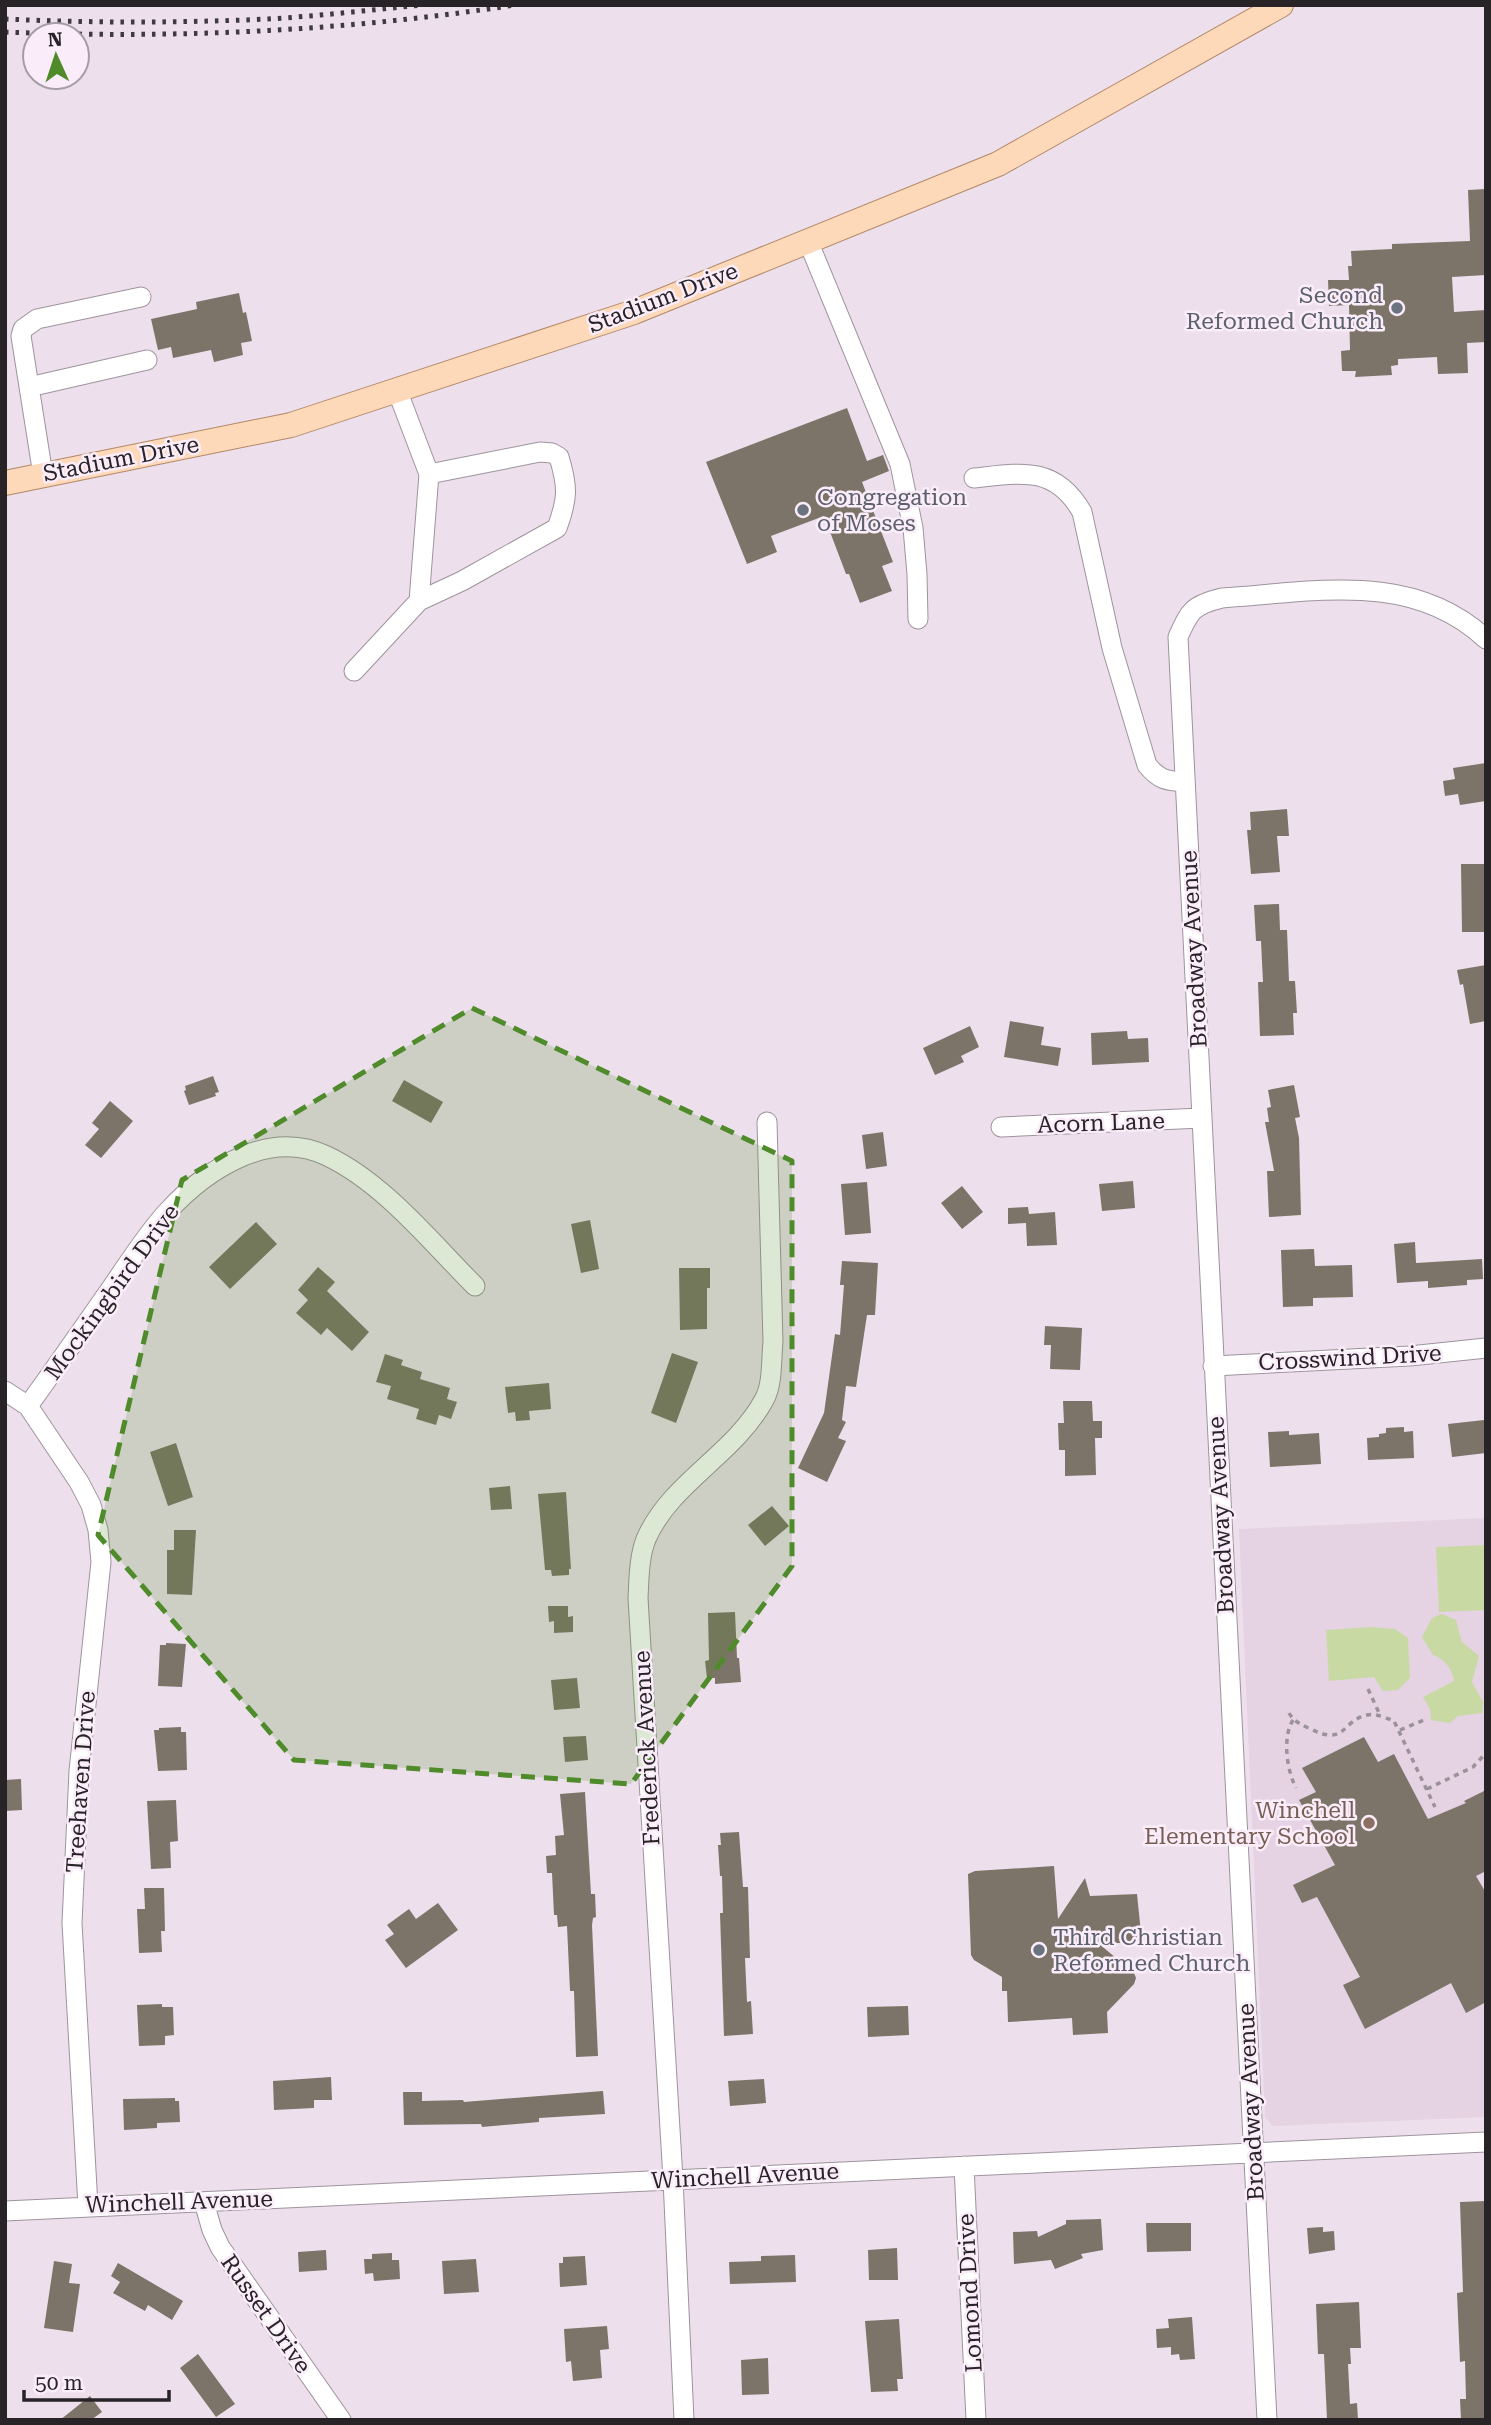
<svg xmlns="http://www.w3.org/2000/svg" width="1491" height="2425" viewBox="0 0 1491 2425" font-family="'Roboto Serif',serif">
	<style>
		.built { fill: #e5d2e3 }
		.green { fill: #c9d9a4 }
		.building { fill: #7c7468 }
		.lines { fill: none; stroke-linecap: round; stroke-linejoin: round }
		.minor-casing { stroke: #9e939d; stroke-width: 21 }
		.major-casing { stroke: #b18867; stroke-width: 26 }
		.path { stroke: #9b919a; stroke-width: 3.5; stroke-dasharray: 5 5; stroke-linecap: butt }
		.minor { stroke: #fff; stroke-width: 19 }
		.major { stroke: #fdd8b9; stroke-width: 24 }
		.rail { stroke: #3f3a3f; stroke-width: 5; stroke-dasharray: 3.5 7; stroke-linecap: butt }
		.marked { fill: #4f8b2a; fill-opacity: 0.2; stroke: #4f8b2a; stroke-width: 5; stroke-dasharray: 14 9; stroke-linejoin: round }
		.worship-dot { fill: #6b7280; stroke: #faedf9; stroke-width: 2.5 }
		.education-dot { fill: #8d6e63; stroke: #faedf9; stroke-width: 2.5 }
		.labels { text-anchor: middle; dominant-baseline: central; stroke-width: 5; stroke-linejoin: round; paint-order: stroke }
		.worship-label { font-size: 23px; fill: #5b616d; stroke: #faedf9; text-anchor: start }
		.street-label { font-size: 23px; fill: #272327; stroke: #faedf9 }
		.education-label { font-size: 23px; fill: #785e54; stroke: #faedf9; text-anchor: end }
	</style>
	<rect width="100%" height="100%" fill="#ede0ec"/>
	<!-- built -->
	<path class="built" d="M1486,1518v599l-213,9 -8,-9 -26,-588z"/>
	<!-- green -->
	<path class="green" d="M1486,1545v65l-47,2 -3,-65z
		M1442,1614l14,6 6,22 17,14 -7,26 11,20 -1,11 -24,3 -8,7 -19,-3 -1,-11 -7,-12 31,-16c-1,-11 -10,-23 -21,-26l-11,-18 10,-19z
		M1371,1627l24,2 13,9 2,40 -12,12 -15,1 -9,-14 -45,4 -3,-51z"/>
	<!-- building -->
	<path class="building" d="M1486,189v86l-34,2 2,35 32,-2v32l-19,1 1,30 -30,1 -1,-17 -39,2v6l-7,1 1,9 -37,2 1,-6h-14l-1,-20 9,-1 -1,-45 -20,1 -1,-26h21l-1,-14h4l-1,-15 41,-2v-5l78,-3 -2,-51z
		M239,293l4,20 3,-1 6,29 -11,2 2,12 -29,7 -3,-12 -38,8 -2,-11 -13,3 -7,-31 46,-10 -1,-7z
		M847,408l20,53 16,-6 6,16 -27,11 31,80 -11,4 10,25 -32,12 -11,-29h-3l-22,-58 -53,20 6,16 -30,12 -41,-102z
		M1486,763v38l-26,4 -2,-11 -13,2 -2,-15 12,-2 -2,-11z
		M1287,809l2,27h-12l3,36 -29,2 -4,-44h4l-1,-18z
		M1461,864h25v68h-24z
		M1279,904l1,26h7l2,51h6l2,32h-4l1,22 -34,1 -2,-54h5l-2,-41h-5l-2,-36z
		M1486,965v56l-16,3 -7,-40 -3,1 -3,-15z
		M1010,1021l34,6 -3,18 20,3 -3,18 -54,-9z
		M970,1026l9,21 -18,9 3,6 -29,13 -12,-27z
		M1127,1031l1,8 20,-1 1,24 -57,3 -1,-32z
		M213,1076l6,16 -4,1 1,3 -27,9 -5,-14 2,-1 -1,-4z
		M404,1080l39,22 -12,21 -39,-22z
		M1294,1085l6,32 -5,1 4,20 2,77 -32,2 -2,-46h7l-9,-49h4l-2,-14 4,-1 -3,-17z
		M110,1101l23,20 -32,37 -16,-13 14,-16 -7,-6z
		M883,1132l4,34 -21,3 -4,-34z
		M1133,1181l2,27 -33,3 -3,-27z
		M867,1182l4,51 -26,2 -4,-51z
		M962,1186l21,26 -21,17 -21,-26z
		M1028,1207l1,7 26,-2 2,33 -30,1 -1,-23 -18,1v-16z
		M590,1220l9,49 -18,4 -10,-49z
		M256,1222l21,22 -47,45 -21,-22z
		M1415,1242l1,21 66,-4 1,20 -16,1v5l-39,3v-7l-31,2 -3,-39z
		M1314,1249l1,17 37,-1 1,32 -40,1v8l-30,1 -2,-57z
		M842,1261l36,2 -3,52h-8l-11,72 -10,-1 -4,34 4,2 -8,16 8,3 -19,41 -29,-14 26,-55 11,-79 5,1 4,-50h-4z
		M318,1267l17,15 -8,9 42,41 -17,19 -25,-23 -6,7 -25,-22 12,-13 -10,-10z
		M679,1268h31v20h-3v41l-27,1z
		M1045,1326l37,2 -2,42 -30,-1 1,-24h-7z
		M672,1353l26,9 -22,61 -25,-10z
		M385,1354l18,6 -2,5 21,7 -2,7 30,9 -3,11 10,3 -6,17 -12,-4 -3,10 -20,-6 3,-10 -32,-10 4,-13 -15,-4z
		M549,1383l2,26 -22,2 1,9 -14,1 -1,-9 -7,1 -3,-26z
		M1063,1401h29l1,20h9v17h-7l1,37 -31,1v-26h-6l-1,-27h6z
		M1484,1420l2,33 -34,4 -4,-33z
		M1404,1427v5l9,-1 1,27 -46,2 -1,-22 12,-1v-3l7,-1v-5z
		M1289,1431v4l30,-2 2,31 -51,3 -2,-35z
		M176,1443l17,54 -25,9 -18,-54z
		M510,1486l2,23 -21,1 -2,-22z
		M566,1492l5,77h-2v6l-17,1 -1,-6h-6l-7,-76z
		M772,1506l17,20 -24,20 -17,-21z
		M174,1530h22l-4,65 -25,-1v-44h7z
		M548,1606h20v11l5,-1v16l-19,1v-12l-5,1z
		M735,1612l2,46h2l2,24 -26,2v-6h-8l-2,-17 4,-1 -1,-47z
		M166,1643l20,1 -4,43 -24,-1 2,-41h6z
		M577,1678l3,30 -26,2 -3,-30z
		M181,1727v5h5l1,38 -29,1 -4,-41h5v-2z
		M586,1736l2,24 -23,2 -2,-25z
		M1364,1737l14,25 16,-8 34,65 38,-16 -2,-2 22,-11v81l-10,5 10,17v109l-20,11 -15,-30 -86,46 -22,-44 17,-8 -43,-80 -15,6 -9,-18 42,-20 -36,-65 17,-8 -14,-24z
		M21,1779l1,31 -17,1v-31z
		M585,1792l6,102h4l1,23 -3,1 -1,7 6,131 -22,1 -2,-66h-4l-3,-65 -9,1 -1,-12h-3l-2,-42h-5l-1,-17 10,-1 -1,-19 9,-1 -4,-41z
		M176,1800l2,41 -8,1 1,26 -20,1 -4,-68z
		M739,1832l4,55h5l2,71h-5l2,44 4,-1 2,33 -29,2 -4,-123h3l-1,-37h-2l-2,-31h3l-1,-12z
		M1054,1866l4,53 27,-41 5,18 47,-2 5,49h-44l36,30 2,5 -2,6 -27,28 1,21 -35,2 -1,-17 -64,4 -1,-31h-5v-14l-28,-17 -3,-5 -3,-81 7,-3z
		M144,1888h20l1,43h-4l1,21 -23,1 -2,-44h8z
		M438,1903l20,27 -52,38 -21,-28 9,-6 -7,-9 22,-16 7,10z
		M162,2004v3h11l1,28 -9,1v9l-26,1 -2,-41z
		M908,2006l1,29 -41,2 -1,-30z
		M331,2077l1,23h-18v8l-40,2 -1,-29z
		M764,2079l2,24 -36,3 -2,-25z
		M603,2091l2,23 -66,4v4l-57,5 -1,-3 -77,1 -1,-33h19v9l41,-1 1,2z
		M175,2098v3h4l1,21 -23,1v5l-33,2 -1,-31z
		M1486,2201v219h-25l-1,-21h6l-1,-38 -5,1 -3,-69 6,-1 -3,-90z
		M1101,2219l2,31 -22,4 2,4 -28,11 -4,-9 -37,4 -1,-32 24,-1 1,6 28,-13v-4z
		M1146,2223h45v28l-44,1z
		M1323,2227v5l11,-1 1,19 -26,4 -2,-26z
		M897,2248l1,32h-29l-1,-30z
		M326,2250l1,20 -28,2 -1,-20z
		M392,2253v7h7l1,19 -26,2 -1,-8 -8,1 -1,-15h8v-5z
		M795,2255l1,27 -66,2 -1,-22 32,-1v-5z
		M585,2256l2,29 -27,2 -1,-24h4v-6z
		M476,2259l3,33 -35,2 -2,-33z
		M54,2261l18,3 -3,19 11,1 -7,48 -29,-4z
		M118,2263l65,38 -11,19 -24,-15 -3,6 -32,-18 7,-11 -9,-6z
		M1359,2302l2,46h-11l1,16h-3l2,40 7,-1 1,17h-31l-3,-66h-6l-2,-50z
		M1192,2317l3,42 -15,1 -1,-6 -8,1v-8l-14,1 -1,-19 13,-1 -1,-9z
		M899,2319l4,60h-6l1,12 -27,1 -6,-71z
		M607,2326l2,23 -9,1 2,28 -29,3 -2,-20 -5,1 -2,-33z
		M198,2354l37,50 -19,13 -36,-49z
		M768,2358l1,36 -27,1 -1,-35z
		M90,2396l12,16 -11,8h-31z"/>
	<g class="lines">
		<!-- minor casing -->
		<g class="minor-casing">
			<path id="minor" d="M808,241l92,223 13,64 4,46 1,45
				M29,387l118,-27
				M43,475l-22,-139 2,-7 14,-10 104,-22
				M974,478c47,-5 81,-13 108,34l30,136 35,117c12,15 20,16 38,17
				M419,601l43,-20 95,-53c11,-30 11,-41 2,-71l-7,-4 -12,-1 -111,22
				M354,671l65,-70 10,-127 -32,-84
				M1001,1127l201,-9
				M1213,1366l197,-10 76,-8
				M5,1391l23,15 51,76 12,23 7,25 3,32 -22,209 -7,152 16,283
				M28,1406c26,-36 52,-73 77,-109 20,-28 39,-60 63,-86 39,-42 101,-83 159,-55 57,27 104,86 148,130
				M964,2166l12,254
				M204,2202l8,28 8,17 121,173
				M5,2211l1481,-69
				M684,2420l-11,-241 -35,-581c1,-19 1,-41 8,-59 25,-57 88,-84 118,-139 9,-16 7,-39 9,-58l-6,-220
				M1267,2420l-89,-1783c12,-27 15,-32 44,-39 92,-6 190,-28 264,41"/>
		</g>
		<!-- major casing -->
		<g class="major-casing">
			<path id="major" d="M5,483l286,-58 343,-113 364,-148 283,-159"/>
		</g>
		<!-- path -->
		<path class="path" d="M1368,1689l12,26
			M1289,1713c5,9 13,12 22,16 35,18 31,-9 56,-14 9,-2 19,3 27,6l41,86
			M1293,1720c-11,17 -6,51 3,68
			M1400,1730l24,-10
			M1427,1789l46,-22 13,-14"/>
		<!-- minor -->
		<use href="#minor" class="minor"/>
		<!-- major -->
		<use href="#major" class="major"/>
		<!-- rail -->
		<path class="rail" d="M5,19c88,4 175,4 263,0 51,-3 103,-9 154,-14
			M5,32c171,7 341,-1 510,-27"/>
	</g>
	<!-- marked area -->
	<path class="marked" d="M472,1008l320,153v405l-161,218 -337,-24 -196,-225 84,-355z"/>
	<!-- markers -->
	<g class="worship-dot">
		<circle cx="1397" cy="308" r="7"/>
		<circle cx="803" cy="510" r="7"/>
		<circle cx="1039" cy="1950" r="7"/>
	</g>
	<circle class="education-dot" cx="1369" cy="1823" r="7"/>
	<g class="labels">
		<!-- worship labels -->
		<g class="worship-label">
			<text x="1383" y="295" text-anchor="end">Second<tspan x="1383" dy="26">Reformed Church</tspan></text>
			<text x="817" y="497">Congregation<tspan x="817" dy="26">of Moses</tspan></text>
			<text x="1053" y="1937">Third Christian<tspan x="1053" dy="26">Reformed Church</tspan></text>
		</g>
		<!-- street labels -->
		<g class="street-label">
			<text transform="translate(663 298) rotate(-21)">Stadium Drive</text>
			<text transform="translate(121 459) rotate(-11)">Stadium Drive</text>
			<text transform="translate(1194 949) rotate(-93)">Broadway Avenue</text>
			<text transform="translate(1101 1123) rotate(-2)">Acorn Lane</text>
			<text transform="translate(112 1292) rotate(-54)">Mockingbird Drive</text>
			<text transform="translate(1350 1358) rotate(-3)">Crosswind Drive</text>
			<text transform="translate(1221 1515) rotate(-93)">Broadway Avenue</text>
			<text transform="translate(647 1748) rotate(-93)">Frederick Avenue</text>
			<text transform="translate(81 1782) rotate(-86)">Treehaven Drive</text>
			<text transform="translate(1251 2102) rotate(-93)">Broadway Avenue</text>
			<text transform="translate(745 2176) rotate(-3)">Winchell Avenue</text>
			<text transform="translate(179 2202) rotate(-2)">Winchell Avenue</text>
			<text transform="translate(970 2293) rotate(-93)">Lomond Drive</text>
			<text transform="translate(266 2314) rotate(55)">Russet Drive</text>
		</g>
		<!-- education labels -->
		<g class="education-label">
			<text x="1355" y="1810">Winchell<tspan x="1355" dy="26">Elementary School</tspan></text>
		</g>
	</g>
	<!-- border -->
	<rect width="1491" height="2425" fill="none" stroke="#272327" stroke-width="14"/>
	<!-- north arrow -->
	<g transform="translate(56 56) rotate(357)"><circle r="33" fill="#faedf9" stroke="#a69ca5" stroke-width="2"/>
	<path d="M0-5L12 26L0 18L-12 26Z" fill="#4f8b2a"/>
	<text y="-10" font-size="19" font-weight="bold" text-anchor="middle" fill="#272327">N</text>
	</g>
	<!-- scale -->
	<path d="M24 2390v10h145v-10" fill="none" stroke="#272327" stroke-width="3.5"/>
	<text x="35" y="2390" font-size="21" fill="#272327" stroke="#faedf9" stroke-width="5" paint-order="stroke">50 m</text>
</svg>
